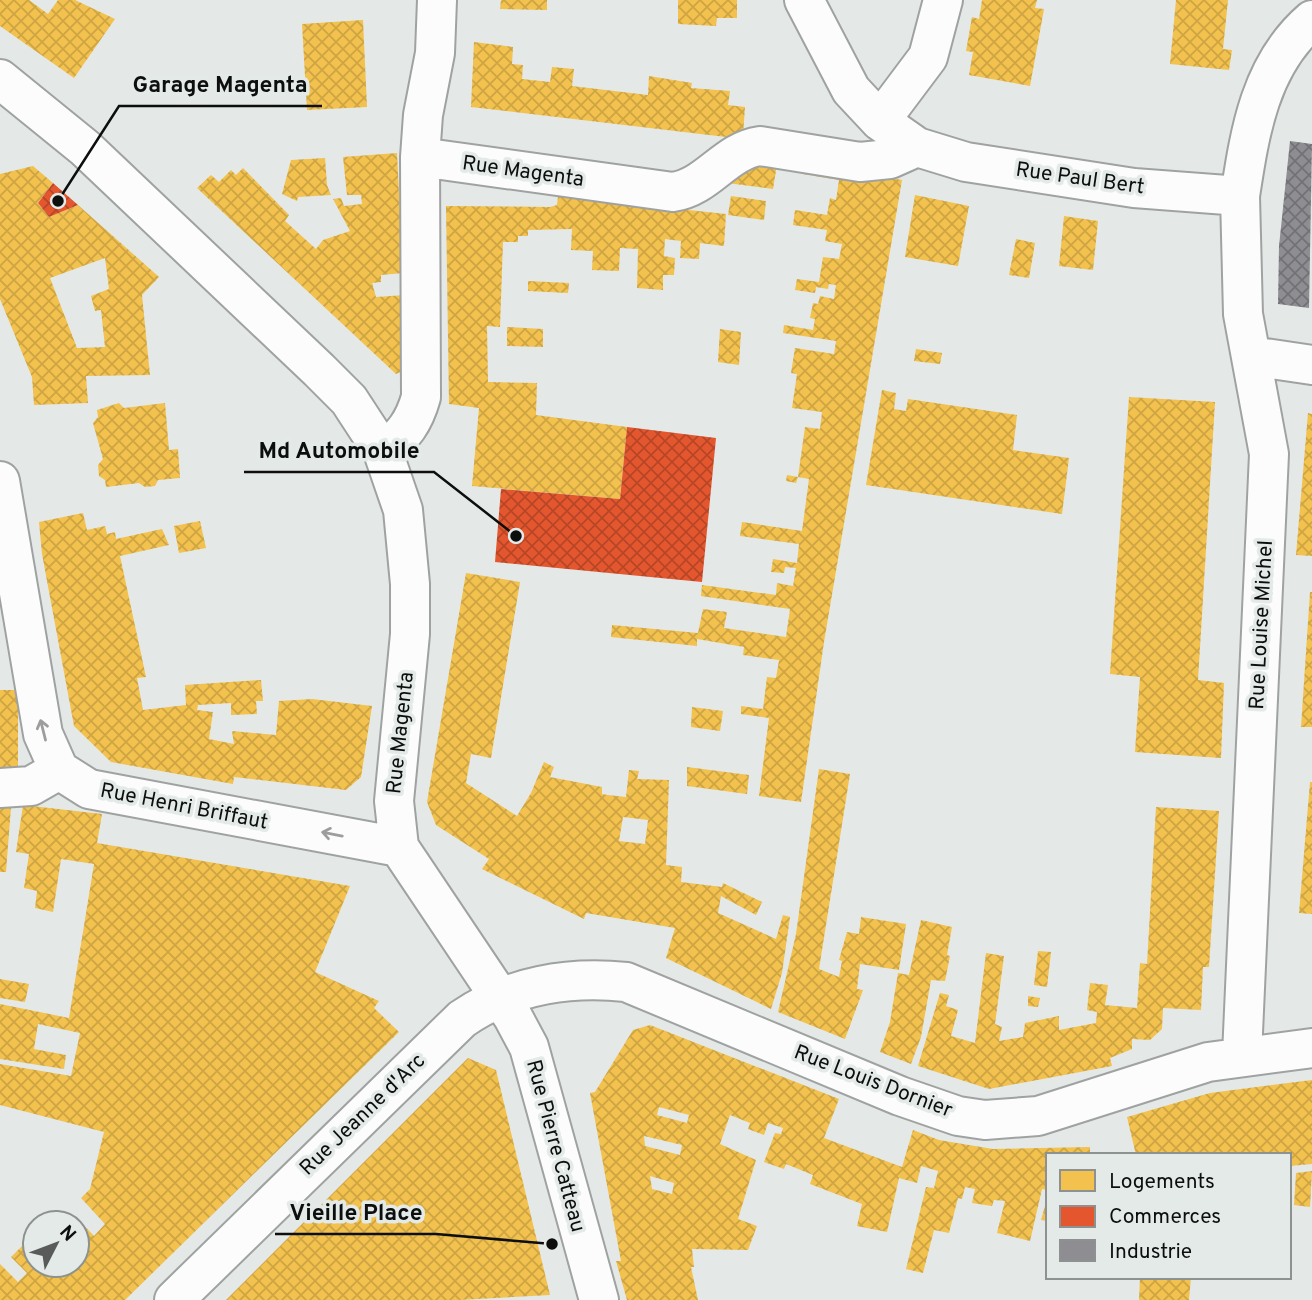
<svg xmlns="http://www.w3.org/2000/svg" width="1312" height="1300" viewBox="0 0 1312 1300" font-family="Overpass,sans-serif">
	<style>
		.homes { fill: url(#homes-cross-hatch); fill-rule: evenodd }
		.shops { fill: url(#shops-cross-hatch) }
		.industry { fill: url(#industry-cross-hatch) }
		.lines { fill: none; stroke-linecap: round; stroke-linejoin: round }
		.minor-casing { stroke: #9fa2a1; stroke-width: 42 }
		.minor { stroke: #fbfcfb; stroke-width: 38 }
		.oneway { stroke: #9c9d9c }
		.labels { text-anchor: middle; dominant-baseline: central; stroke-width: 7; stroke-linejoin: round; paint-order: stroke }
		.street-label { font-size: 21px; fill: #0d0f0e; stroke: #e3eae8 }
		.leader { fill: none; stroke: #0d0f0e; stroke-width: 2.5 }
		.callout-dot { fill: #0d0f0e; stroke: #e3eae8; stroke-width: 2.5 }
		.callout-label { font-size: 23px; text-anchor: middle; font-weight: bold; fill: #0d0f0e; stroke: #e3eae8; stroke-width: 7; stroke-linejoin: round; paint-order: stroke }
	</style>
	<defs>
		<pattern id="homes-cross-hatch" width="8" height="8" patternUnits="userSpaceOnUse" patternTransform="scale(1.75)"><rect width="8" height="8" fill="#f2c14e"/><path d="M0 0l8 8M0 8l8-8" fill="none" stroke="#cea543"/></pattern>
		<pattern id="shops-cross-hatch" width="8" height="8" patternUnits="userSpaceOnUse" patternTransform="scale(1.75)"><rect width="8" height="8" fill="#e4572e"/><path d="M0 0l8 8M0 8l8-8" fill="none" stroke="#b74626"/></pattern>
		<pattern id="industry-cross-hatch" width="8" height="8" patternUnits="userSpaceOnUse" patternTransform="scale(1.75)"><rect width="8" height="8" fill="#8d8d92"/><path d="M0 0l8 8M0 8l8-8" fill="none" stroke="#727276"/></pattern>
	</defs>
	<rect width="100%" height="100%" fill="#e4e9e7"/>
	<!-- homes -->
	<path class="homes" d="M0,0h29l19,14 10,-14h17l40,19 -41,59 -74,-52z
		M501,0h46v10l-47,-1z
		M678,0h59v18h-20l-1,8 -38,-2z
		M982,0h55l-2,8 9,1 -14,77 -61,-11 4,-23 -7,-1 6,-34 7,2z
		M1176,0h52l-5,49 9,1 -3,20 -59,-6z
		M363,20l4,87 -60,3 -5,-86z
		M474,42l39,5 -1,17 11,1 -1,14 28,3 2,-15 22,2 -2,17 76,9 1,-19 43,7 -1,5 39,3 -2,14 17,2 -2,28 -17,2 -255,-30z
		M397,153l6,120 -22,2v7l-9,1 4,14 29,-2 4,73 -13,6 -199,-186 14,-13 8,7 12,-12 5,5 7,-7 46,47 -4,6 31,28 7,-9 27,-9 -17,-32 8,-1 3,8 18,-2 -1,-9h-14l-4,-38z
		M760,155l18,3 -5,31 -46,-6z
		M325,158l2,27 4,10 -33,2 -1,4 -15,-7 9,-34z
		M805,162l97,18 -78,462 -23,160 -42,-6 10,-78 -28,-4v-8l22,3 4,-32 9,1 3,-18 -36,-5 1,-8 -47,-8v7l-86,-9 1,-12 86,8 5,-24 24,3 -3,16 62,9 4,-28 -89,-13 1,-11 74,10 1,-12 16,3 3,-18 -11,-1 -1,6 -13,-1 2,-13 24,4 2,-19 -59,-8 2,-14 60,9 7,-52 -11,-2 7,-50 15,2 2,-17 -30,-4 5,-34 -6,-1 4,-25 39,6 2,-13 -53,-8 1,-8 29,5 2,-11 -5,-1 3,-15 5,1 2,-8 14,3 2,-14 -7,-1 -1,5 -12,-2 -1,6 -20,-3 2,-11 22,3 4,-25 16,2 3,-15 -17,-3 2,-11 -34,-5 2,-15 32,5 3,-17 6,2 3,-20 -36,-6z
		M33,166l20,17 -15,20 11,14 29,-12 81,72 -17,18 8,80 -64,1 2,27 -54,2 -2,-28 -32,-78v-125zM105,258l4,31 -18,7 4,15 6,-1 4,37 -28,1 -27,-70z
		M915,195l54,11 -11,60 -53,-9z
		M558,196l168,18 -2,32 -24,-3 -1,16 -19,-1 1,-17 -16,-2 -1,17 11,2 -1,17h-11v15l-26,-2 1,-39 -18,-1 -1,23 -27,-1 1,-19 -22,-1 1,-21 -44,1v6h-10v6h-15l-3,85 -13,-1 1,56 49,1 -1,32 91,12 -7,72 -148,-13 7,-78 -30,-4 -3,-198 104,1 7,-2z
		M731,196l35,5 -2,19 -36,-5z
		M1064,216l34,5 -5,49 -34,-4z
		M1016,239l19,4 -6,35 -20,-3z
		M528,281l41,2 -1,10 -40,-2z
		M507,327l36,2v18l-36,-1z
		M720,329l21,3 -2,33 -21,-3z
		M916,349l26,4 -2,11 -26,-3z
		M882,390l14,3 -2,16 12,2 2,-12 109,16 -4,35 56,8 -7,56 -196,-29z
		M1129,397l86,5 -17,278 26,3 -3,75 -86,-6 5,-75 -30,-3z
		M119,403l5,5 41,-5 4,47 9,-1 2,29 -22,2 -3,6 -10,1 -6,-4 -33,4 -1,-7 -6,-4 -1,-11 5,-6 -10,-36 5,-6 -1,-7z
		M1308,413l4,1v142l-16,-1z
		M787,475l11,2 -2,6 -10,-2z
		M83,513l4,17 18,-4 2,8 8,-2 1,7 46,-10 7,16 -49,11 26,121 -9,1 6,32 43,-5 -1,-20 76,-5 2,21h-7l1,13 -26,1v-12l-33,2 -1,5 16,2 -4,27 25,5 -2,-13 44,4 3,-34 33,-2 60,7 -11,71 -15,13 -112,-13 -1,7 -122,-22 -37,-36 -32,-172 -3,-32z
		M200,521l6,27 -27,5 -5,-27z
		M466,573l54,9 -29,176 -20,-4 -5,29 51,33 14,-23 13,-31 10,5 -4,10 52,10v7l6,1 18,2 3,-27 10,1 -2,8 32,1 -3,85 16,2 -1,15 41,5 1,-4 39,19 -6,13 -35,-19 -3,17 58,26 7,-24 7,2 -8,56 -11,36 -105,-51 9,-30 -89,-15 -2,6 -102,-50 7,-10 -53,-34 -9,-23zM623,817l25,3 -3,24 -26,-3z
		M1310,592h2v135h-11z
		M0,690h18v84h-18z
		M692,707l31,4 -3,20 -29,-4z
		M687,767l62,8 -2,19 -60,-8z
		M819,769l31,5 -31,195 20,8 3,-16 -3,-1 8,-28 12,2 2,-17 45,7 -7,46 -39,-6 -3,25 6,1 -18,49 -67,-27 18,-78z
		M1310,782h2v132l-13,-1z
		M23,805l79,9 -5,29 253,43 -35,86 64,29 -5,7 25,24 -274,268h-125v-36l18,18 9,-9 -16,-16 11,-11 13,13v6l9,3 4,-3h29l-2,-42 3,-4 16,17 11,-12 -24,-26 9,-9 14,-57 -104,-27v-41l71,12 9,-43 -42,-9 -4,25 32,6 -2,14 -64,-10v-55l69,14 25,-154 -33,-5 -8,53 -18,-4 2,-17 -13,-3 5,-34 -13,-2z
		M0,806l11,1 -5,65h-6z
		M1156,807l63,4 -10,156h-6l-2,43 -38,-2 -1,21 -12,11 -18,-1v10l-22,9 2,8 -123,23 -71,-23 22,-73 9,2 -3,11 12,4 -7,26 24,7 11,-90 18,3 -9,68 7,3 -3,14 24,-4 2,-14 34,-7v14l37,-7 1,-11 -10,-2 3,-27 18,2 -3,20 32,3 3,-45 7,1z
		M921,920l31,7 -5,28 3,1 -5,25 -14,-1 -10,57 -10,27 -31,-12 10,-30 8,-49 11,2z
		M1038,951l13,1 -4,35 -13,-2z
		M0,979l29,5 -4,18 -25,-4z
		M1028,996l12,2 -2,9 -10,-1z
		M650,1025l189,74 -15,39 78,29 11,-37 26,10 54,9 97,-2v8h-42v35l-6,-1 -12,52 -33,-8 8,-32 -11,-1 -2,6 -20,-3 3,-14 -10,-2 -3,12 -4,-1 -9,35 -15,-3 -11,43 -17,-4 20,-82 8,1 4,-17 -17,-5 -4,17 -18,-5 -12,54 -30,-6 5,-22 -52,-20 3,-9 -27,-11 -2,5 -20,-7 11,-29 6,1 2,-6 -15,-5 -4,12 -16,-6 2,-6 -20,-8 -10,29 36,16 -18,59 19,7 -9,24 -56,-1 2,18h-3l7,33h-71l-11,-39h5l-31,-168 5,-1 38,-62zM659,1107l30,8 -2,8 -30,-8zM644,1136l38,9 -2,10 -35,-9zM650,1176l24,7 -2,11 -20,-5z
		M468,1058l28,12 54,225 -91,5h-233z
		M1312,1080v84l-23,2v-11h-153l-9,-38 83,-24z
		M1312,1171l-2,36 -16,-2 2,-32z
		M1045,1206h3l-1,15 -6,-1z
		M1140,1277h51l-2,23h-50z"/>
	<!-- shops -->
	<path class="shops" d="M53,183l25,22 -29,12 -11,-14z
		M627,427l89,11 -14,144 -207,-20 6,-73 119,10z"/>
	<!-- industry -->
	<path class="industry" d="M1290,141l22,3 -3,164 -31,-4 1,-58z"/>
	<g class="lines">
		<!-- minor casing -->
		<g class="minor-casing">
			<path id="minor" d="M804,0l47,90 29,31 37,26 49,15 168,26 106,8c10,-65 20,-131 72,-176
				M0,79l85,69 234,222 30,30 34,52 20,58 7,74v50l-16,167 5,46 114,170 16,30 70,253
				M880,121l48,-64 15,-57
				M420,157l3,-42 12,-62 2,-53
				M1240,196l3,118 26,140 -27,601
				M1251,356l61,9
				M383,452c21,-17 31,-30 38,-55l-1,-240 253,35c35,-5 52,-41 87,-46l100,16 30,-3 27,-12
				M0,481l43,253 16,36 30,19 310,58
				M0,788l31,-2 28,-16
				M174,1300l288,-281c48,-33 106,-43 164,-37l274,114 58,20 27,4 53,-4 170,-54 104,-14"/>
		</g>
		<!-- minor -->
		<use href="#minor" class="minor"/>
	</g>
	<!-- one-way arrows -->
	<defs><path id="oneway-shaft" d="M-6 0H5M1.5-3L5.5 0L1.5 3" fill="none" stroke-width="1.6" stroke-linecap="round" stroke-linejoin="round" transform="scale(1.75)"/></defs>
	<g class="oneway">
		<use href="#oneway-shaft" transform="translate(43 730) rotate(-104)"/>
		<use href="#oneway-shaft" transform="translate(332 834) rotate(-169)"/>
	</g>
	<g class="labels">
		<!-- street labels -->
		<g class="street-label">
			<text transform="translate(523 172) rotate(8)">Rue Magenta</text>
			<text transform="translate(1080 179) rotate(8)">Rue Paul Bert</text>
			<text transform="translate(1262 625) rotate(-87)">Rue Louise Michel</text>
			<text transform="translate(401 733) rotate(-84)">Rue Magenta</text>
			<text transform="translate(184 807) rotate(11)">Rue Henri Briffaut</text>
			<text transform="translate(873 1082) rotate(21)">Rue Louis Dornier</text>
			<text transform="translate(363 1115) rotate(-44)">Rue Jeanne d'Arc</text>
			<text transform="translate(555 1146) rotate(75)">Rue Pierre Catteau</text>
		</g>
	</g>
	<!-- callouts -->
	<path class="leader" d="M58 201L119 106H322M516 536L434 472H244M552 1244L436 1234H275"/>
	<g class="callout-dot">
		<circle cx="58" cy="201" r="7"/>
		<circle cx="516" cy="536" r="7"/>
		<circle cx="552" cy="1244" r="7"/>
	</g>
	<g class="callout-label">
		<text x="220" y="92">Garage Magenta</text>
		<text x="339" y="458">Md Automobile</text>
		<text x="356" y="1220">Vieille Place</text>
	</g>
	<!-- legend -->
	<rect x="1046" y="1153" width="245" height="126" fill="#e3eae8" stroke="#8d9291" stroke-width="2"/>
	<rect x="1060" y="1170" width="35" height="21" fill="#f2c14e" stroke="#8d9291" stroke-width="2"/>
	<text x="1109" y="1188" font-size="21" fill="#0d0f0e">Logements</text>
	<rect x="1060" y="1206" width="35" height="21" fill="#e4572e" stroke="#8d9291" stroke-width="2"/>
	<text x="1109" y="1223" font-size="21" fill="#0d0f0e">Commerces</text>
	<rect x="1060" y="1240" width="35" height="21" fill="#8d8d92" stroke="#8d9291" stroke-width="2"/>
	<text x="1109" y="1258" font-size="21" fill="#0d0f0e">Industrie</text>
	<!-- north arrow -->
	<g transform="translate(56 1244) rotate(48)"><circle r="33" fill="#e3eae8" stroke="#8d9291" stroke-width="2"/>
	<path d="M0-5L12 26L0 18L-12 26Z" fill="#585b5a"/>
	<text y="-10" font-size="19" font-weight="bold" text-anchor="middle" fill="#0d0f0e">N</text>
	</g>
</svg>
